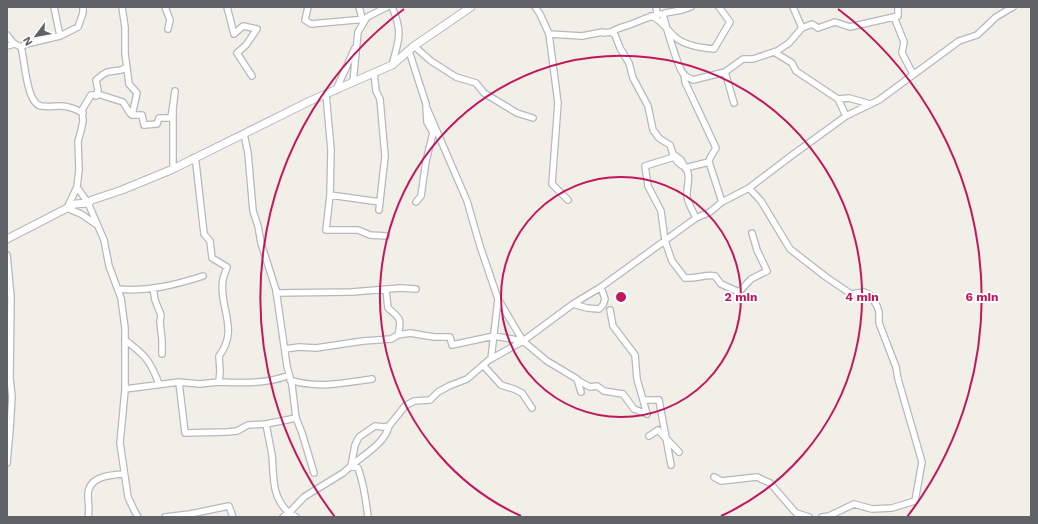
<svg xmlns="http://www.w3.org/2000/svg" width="1038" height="524" viewBox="0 0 1038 524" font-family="'Work Sans',sans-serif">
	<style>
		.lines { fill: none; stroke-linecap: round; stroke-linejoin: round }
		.minor-casing { stroke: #b5b8bc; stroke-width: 8 }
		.tertiary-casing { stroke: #b5b8bc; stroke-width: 9 }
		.minor { stroke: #fff; stroke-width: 5.5 }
		.tertiary { stroke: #fff; stroke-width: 7 }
		.ring { fill: none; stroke: #c2185b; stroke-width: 2 }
		.centre { fill: #c2185b; stroke: #fff; stroke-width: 2 }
		.ring-label { font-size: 12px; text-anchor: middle; font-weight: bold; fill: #c2185b; stroke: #fff; stroke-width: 4; stroke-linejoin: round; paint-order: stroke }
	</style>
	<rect width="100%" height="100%" fill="#f1efe8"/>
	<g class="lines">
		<!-- minor casing -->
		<g class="minor-casing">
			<path id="minor" d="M54,7l6,29 18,-9 5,-14v-6
				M122,7l3,20v26l4,31 8,9 -5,22
				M165,7l5,13 -2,9
				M227,7l7,27 9,-8 14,3 -11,16 -9,8 15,23
				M308,7l-3,13 6,4 55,-5
				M359,7l4,15
				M535,7l5,7 9,20 33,2 21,-4 1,1 7,-1 4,3 5,13 9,15 4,15 15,28 5,24 6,8 11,7c3,9 5,18 15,22l-4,-7 -8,-6
				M656,7l1,7
				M663,15l2,-2 17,-3 9,-3
				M651,16c10,3 16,14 24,21 10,9 27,11 39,12l16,-27 -11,-15
				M894,17l10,25 -2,11 11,21
				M802,28l10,-4 6,4 17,-6 15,5 48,-11v-9
				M611,32c7,-4 11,-5 18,-7 11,-4 20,-9 32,-11l2,1c3,11 15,53 21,60 3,2 6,3 9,5l32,-8 18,-13h10l24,-8 12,-8 13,-15 -9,-21
				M549,34l9,69 -6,81 16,16
				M7,35l7,9 -7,2
				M13,43l8,4 5,-3 34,-8
				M414,46l17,15 25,16 20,6 8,10 33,20 16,5
				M21,47c4,13 5,56 20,59 6,1 13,0 19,0 9,0 15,3 23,7
				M409,51l17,53 1,18 6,11 -7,28 -5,35 -5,6
				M774,52l18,11 4,8 42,28 8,17
				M392,65c7,-25 11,-33 0,-58
				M725,72l9,31
				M374,73l2,18 4,8 5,57 -6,54
				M684,74l1,8 31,66 -6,10 -1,4
				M353,82l5,-50 9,-15 20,-10
				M336,90l19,-42
				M326,94l5,56 -1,45 -4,35h32l12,5 16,1
				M96,96l2,-6 -2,-10 6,-5 5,-3 14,-2 6,-3
				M838,99l11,-1 21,6
				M426,106l41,95 13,45 18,53 -7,60
				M244,134l4,19 5,58 5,15 3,17 15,47 11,76 5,19 4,33
				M674,157l-29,9 3,20 13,25 4,30 7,20 13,17c11,1 21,-4 30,-2l6,8 18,8 12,-13 16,-8 -10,-21 -5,-17
				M193,158l3,5 8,71 6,7 2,17 15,9c-1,4 -3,8 -4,12 -5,28 17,50 -4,77l1,15 -1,11 -20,2 -20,-2 6,51 42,-1 10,-1 11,-6 18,-1
				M685,167c7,9 1,20 2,29 1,8 6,15 9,22
				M685,168l24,-6 13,40
				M77,187l11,16 16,37 5,26 12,32 4,30v62l-5,53 8,54 6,13 4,7
				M749,188l12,13 29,48 36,28 25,17 13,-2 6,3 7,11 2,6v11l17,44 2,12 24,83 -7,39 -23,7 -20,1 -18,-5 -25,12 -7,1
				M330,195l50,7
				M97,225l-16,-11 -14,-6 10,-21 2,-17 -1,-29 3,-10 2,-10 -1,-11 9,-15h10l22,7 6,10 3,3h10l2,10 13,-1 2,-6h12l4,-27 -2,18v60
				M7,255l4,42 -1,81 2,19 -2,32 -3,34
				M153,288l2,12 6,15 -1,7 2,18v14
				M118,289c29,3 57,-4 85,-13
				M386,290l2,18c12,10 14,11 10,27
				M276,293l76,-1 48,-4 16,1
				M498,299l25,42
				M573,304l14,4 12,1 4,-4 2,-6 -4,-12
				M610,310l3,16 22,29 2,24 10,35
				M125,340c20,15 25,20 34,44
				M285,349l14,-2 17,1 47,-7 28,-2 7,-4 12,-2 24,4h16l2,8 42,-9 29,5 50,-37 28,-17 95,-69 14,-6 12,-10 27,-14 42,-32 55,-40 33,-16 80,-59 18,-6 19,-18 17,-10
				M483,365l18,20 13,4 8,4 10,15
				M290,380c28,9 54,3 82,-1
				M577,380l13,7 7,-1 7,5 19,3 11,15 13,5
				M219,382c23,1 49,2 70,-7
				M125,389l54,-7
				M643,400h16l12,65
				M649,436l9,-6 21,22
				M352,465c13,-11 33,-22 37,-39
				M351,466l7,2c6,16 8,32 10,49
				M314,473l-12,-40 -6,-15 -30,6c2,10 4,21 6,31 2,22 -1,41 17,58l15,-16 39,-24 8,-7 4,-21 4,-8 16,-11 9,1 5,-1 16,-20 9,-5 16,-1 8,-8 11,-6 18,-7 22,-19 34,-19 24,20 30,18 4,13
				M714,477l7,4 36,-4 13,6 26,30 13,4
				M88,517c2,-8 0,-14 0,-22 0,-19 23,-20 36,-21
				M165,517l25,-3 39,-8 4,11
				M283,517l6,-4 7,4"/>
		</g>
		<!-- tertiary casing -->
		<g class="tertiary-casing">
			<path id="tertiary" d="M7,239l68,-35 13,-1 4,-3 30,-10 51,-21 137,-68 82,-36 22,-19 57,-39"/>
		</g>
		<!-- minor -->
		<use href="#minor" class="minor"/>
		<!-- tertiary -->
		<use href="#tertiary" class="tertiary"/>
	</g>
	<!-- distance rings -->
	<g class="ring">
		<circle cx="621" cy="297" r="120"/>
		<path d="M521 516A241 241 0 1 1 721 516"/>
		<path d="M335 517A361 361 0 0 1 404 9M838 9A361 361 0 0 1 907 517"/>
	</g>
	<circle cx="621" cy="297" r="6" class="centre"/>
	<g class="ring-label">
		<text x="741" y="301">2 min</text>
		<text x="862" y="301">4 min</text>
		<text x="982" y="301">6 min</text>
	</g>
	<!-- border -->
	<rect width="1038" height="524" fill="none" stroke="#5f6368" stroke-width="16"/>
	<!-- north arrow -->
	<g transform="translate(36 36) rotate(238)" stroke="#ffffff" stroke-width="3" paint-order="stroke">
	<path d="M0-3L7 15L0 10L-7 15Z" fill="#5f6368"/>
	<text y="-6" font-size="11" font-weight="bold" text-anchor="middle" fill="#5f6368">N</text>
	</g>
</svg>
